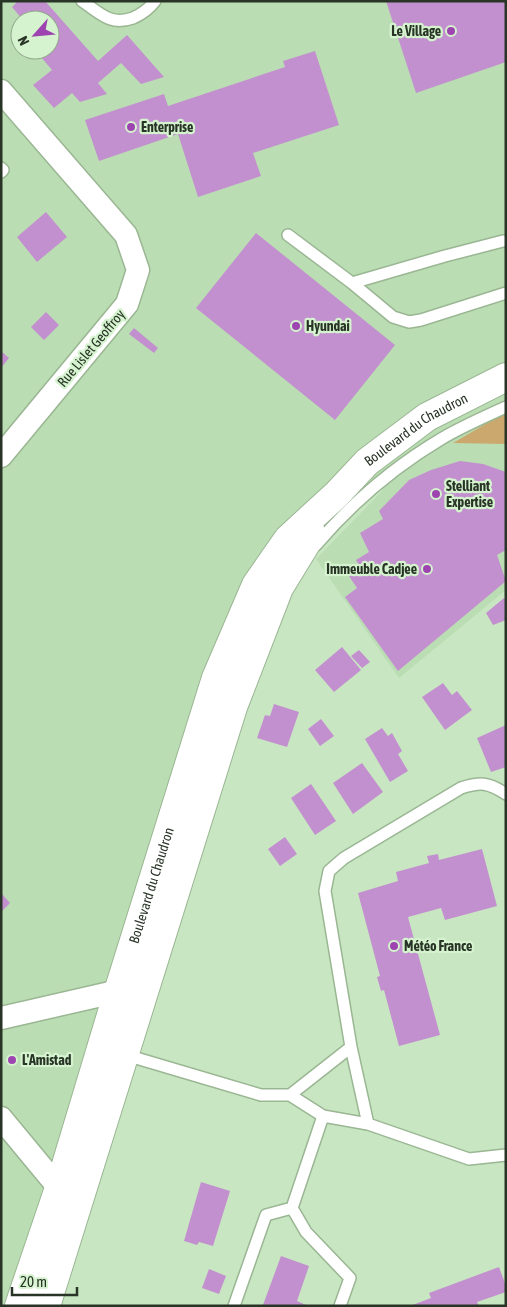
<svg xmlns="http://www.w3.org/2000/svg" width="507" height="1307" viewBox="0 0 507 1307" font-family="'Asap Condensed',sans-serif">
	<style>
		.built { fill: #bbddb3; fill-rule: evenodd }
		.green { fill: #cba86d }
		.building { fill: #c390cf }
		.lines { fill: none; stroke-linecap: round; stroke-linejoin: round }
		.lane-casing { stroke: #9ab693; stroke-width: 14 }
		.street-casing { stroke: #9ab693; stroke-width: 25 }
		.secondary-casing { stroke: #9ab693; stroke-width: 30 }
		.lane { stroke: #fff; stroke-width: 11 }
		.street { stroke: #fff; stroke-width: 22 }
		.secondary { stroke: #fff; stroke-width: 28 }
		.poi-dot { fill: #9d44b1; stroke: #d5f3cf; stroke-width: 2 }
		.labels { text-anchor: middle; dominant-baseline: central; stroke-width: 4.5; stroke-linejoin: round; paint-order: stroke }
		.poi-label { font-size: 14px; font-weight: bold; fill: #283426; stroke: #d5f3cf; text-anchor: start }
		.street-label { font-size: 14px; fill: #283426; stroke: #d5f3cf }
	</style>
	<rect width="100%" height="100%" fill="#c8e6c2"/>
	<!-- built -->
	<path class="built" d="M1,1h505v589l-107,88 -83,-119 67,-69 -28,-28 -61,68 -280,776h-13zM20,20h30v30h-30z"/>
	<!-- green -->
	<path class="green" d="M506,412v32l-53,-1z"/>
	<!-- building -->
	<path class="building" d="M18,1h27l53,60 29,-26 37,42 -23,7 -20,-21 -23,20 9,11 -27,8 -8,-9 -18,15 -21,-23 19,-15 -17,-20h15v-30h-27l-11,-13z
		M386,1h120v61l-90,31z
		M315,51l24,74 -86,28 8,23 -63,21 -20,-63 -79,27 -14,-41 79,-26 4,12 117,-39 -2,-6z
		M46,212l21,25 -30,25 -20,-25z
		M256,233l139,112 -60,75 -139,-112z
		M46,312l13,13 -15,15 -13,-13z
		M134,328l24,20 -4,5 -25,-19z
		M1,351l8,7 -8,10z
		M460,461l23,3 23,8v78l-9,5 9,26 -108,90 -53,-74 12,-9 -10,-15 12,-8 -3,-5 13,-8 -9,-19 23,-14 -4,-8 30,-31 22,-10z
		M504,598l2,3v19l-13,5 -7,-12z
		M342,647l19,23 -27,22 -19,-22z
		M359,650l11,12 -8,6 -11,-12z
		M443,683l9,12 5,-4 15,19 -27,20 -23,-33z
		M274,704l25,8 -12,35 -30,-9 8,-23 5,1z
		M321,719l13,17 -14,10 -12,-17z
		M506,725v42l-15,5 -14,-34z
		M382,728l6,8 4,-3 10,18 -4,3 10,17 -18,11 -25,-43z
		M362,763l21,29 -30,22 -20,-31z
		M311,784l25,37 -21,14 -24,-37z
		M285,837l12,17 -17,12 -12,-17z
		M482,849l15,57 -52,14 -4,-12 -33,9 32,118 -41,11 -15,-56 -3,1 -4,-14 3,-1 -22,-83 40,-12 -2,-9 33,-9 -2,-7 11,-2 1,6z
		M1,893l9,10 -9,9z
		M201,1182l29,9 -17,55 -14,-4 -2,3 -13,-4z
		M281,1256l28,10 -12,35 11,5 -45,-1z
		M499,1267l7,19v6l-29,10 2,4h-69l21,-8 -2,-5z
		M209,1269l17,7 -7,18 -17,-6z"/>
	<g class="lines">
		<!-- lane casing -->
		<g class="lane-casing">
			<path id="lane" d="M82,1c18,12 28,25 51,17 9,-4 16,-9 22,-17
				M1,168l2,2 -2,2
				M288,235l64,48 41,34 16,5 12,-2 85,-27
				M352,283l93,-27 58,-15
				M316,545c35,-41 78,-78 125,-106 20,-12 43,-22 65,-32
				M506,794c-18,-12 -26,-12 -45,-6l-117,70 -15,13 -4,20 26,156 17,77 101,35 37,-4
				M124,1056l12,2 125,37h29l33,21
				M290,1095l61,-48
				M292,1208l14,24 44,46 -10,28
				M234,1306l32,-91 26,-7 31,-92 45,8"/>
		</g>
		<!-- street casing -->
		<g class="street-casing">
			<path id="street" d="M1,91l125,144 12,35 -11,34 -126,152
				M1,1018l131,-30
				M1,1118l58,70 4,14"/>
		</g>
		<!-- secondary casing -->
		<g class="secondary-casing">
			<g id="secondary">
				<path id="s1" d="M19,1306l40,-118 59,-196 98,-314 40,-93 32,-46 49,-45 30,-32 60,-45 79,-40"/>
				<path d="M46,1306l187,-599 46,-119 33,-54"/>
			</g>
		</g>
		<!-- lane -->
		<use href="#lane" class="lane"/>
		<!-- street -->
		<use href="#street" class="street"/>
		<!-- secondary -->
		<use href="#secondary" class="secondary"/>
	</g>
	<!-- markers -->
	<g class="poi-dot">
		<circle cx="451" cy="31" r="5"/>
		<circle cx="131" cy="127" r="5"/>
		<circle cx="296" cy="326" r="5"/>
		<circle cx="436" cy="494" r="5"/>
		<circle cx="427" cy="569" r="5"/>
		<circle cx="394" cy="946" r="5"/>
		<circle cx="12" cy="1060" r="5"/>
	</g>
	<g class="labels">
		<!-- poi labels -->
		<g class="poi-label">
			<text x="441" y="31" text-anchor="end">Le Village</text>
			<text x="141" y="127">Enterprise</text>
			<text x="306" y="326">Hyundai</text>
			<text x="446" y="486">Stelliant<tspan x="446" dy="16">Expertise</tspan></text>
			<text x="417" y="569" text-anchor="end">Immeuble Cadjee</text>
			<text x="404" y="946">Météo France</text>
			<text x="22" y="1060">L'Amistad</text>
		</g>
		<!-- street labels -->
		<g class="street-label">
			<text transform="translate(91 348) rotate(-50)">Rue Lislet Geoffroy</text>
			<text stroke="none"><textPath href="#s1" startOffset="985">Boulevard du Chaudron</textPath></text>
			<text stroke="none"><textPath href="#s1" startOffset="441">Boulevard du Chaudron</textPath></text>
		</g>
	</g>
	<!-- border -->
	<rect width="507" height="1307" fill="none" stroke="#283426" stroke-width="5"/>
	<!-- north arrow -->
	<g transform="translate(35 35) rotate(243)"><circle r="24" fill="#d5f3cf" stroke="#90a78b"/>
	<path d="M0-4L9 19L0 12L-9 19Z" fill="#9d44b1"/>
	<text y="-8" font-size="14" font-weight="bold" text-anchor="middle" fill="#283426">N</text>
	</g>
	<!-- scale -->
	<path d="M12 1287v8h65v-8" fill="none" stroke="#283426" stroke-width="2.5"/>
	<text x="20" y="1287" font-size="15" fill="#283426" stroke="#d5f3cf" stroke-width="4" paint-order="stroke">20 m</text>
</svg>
